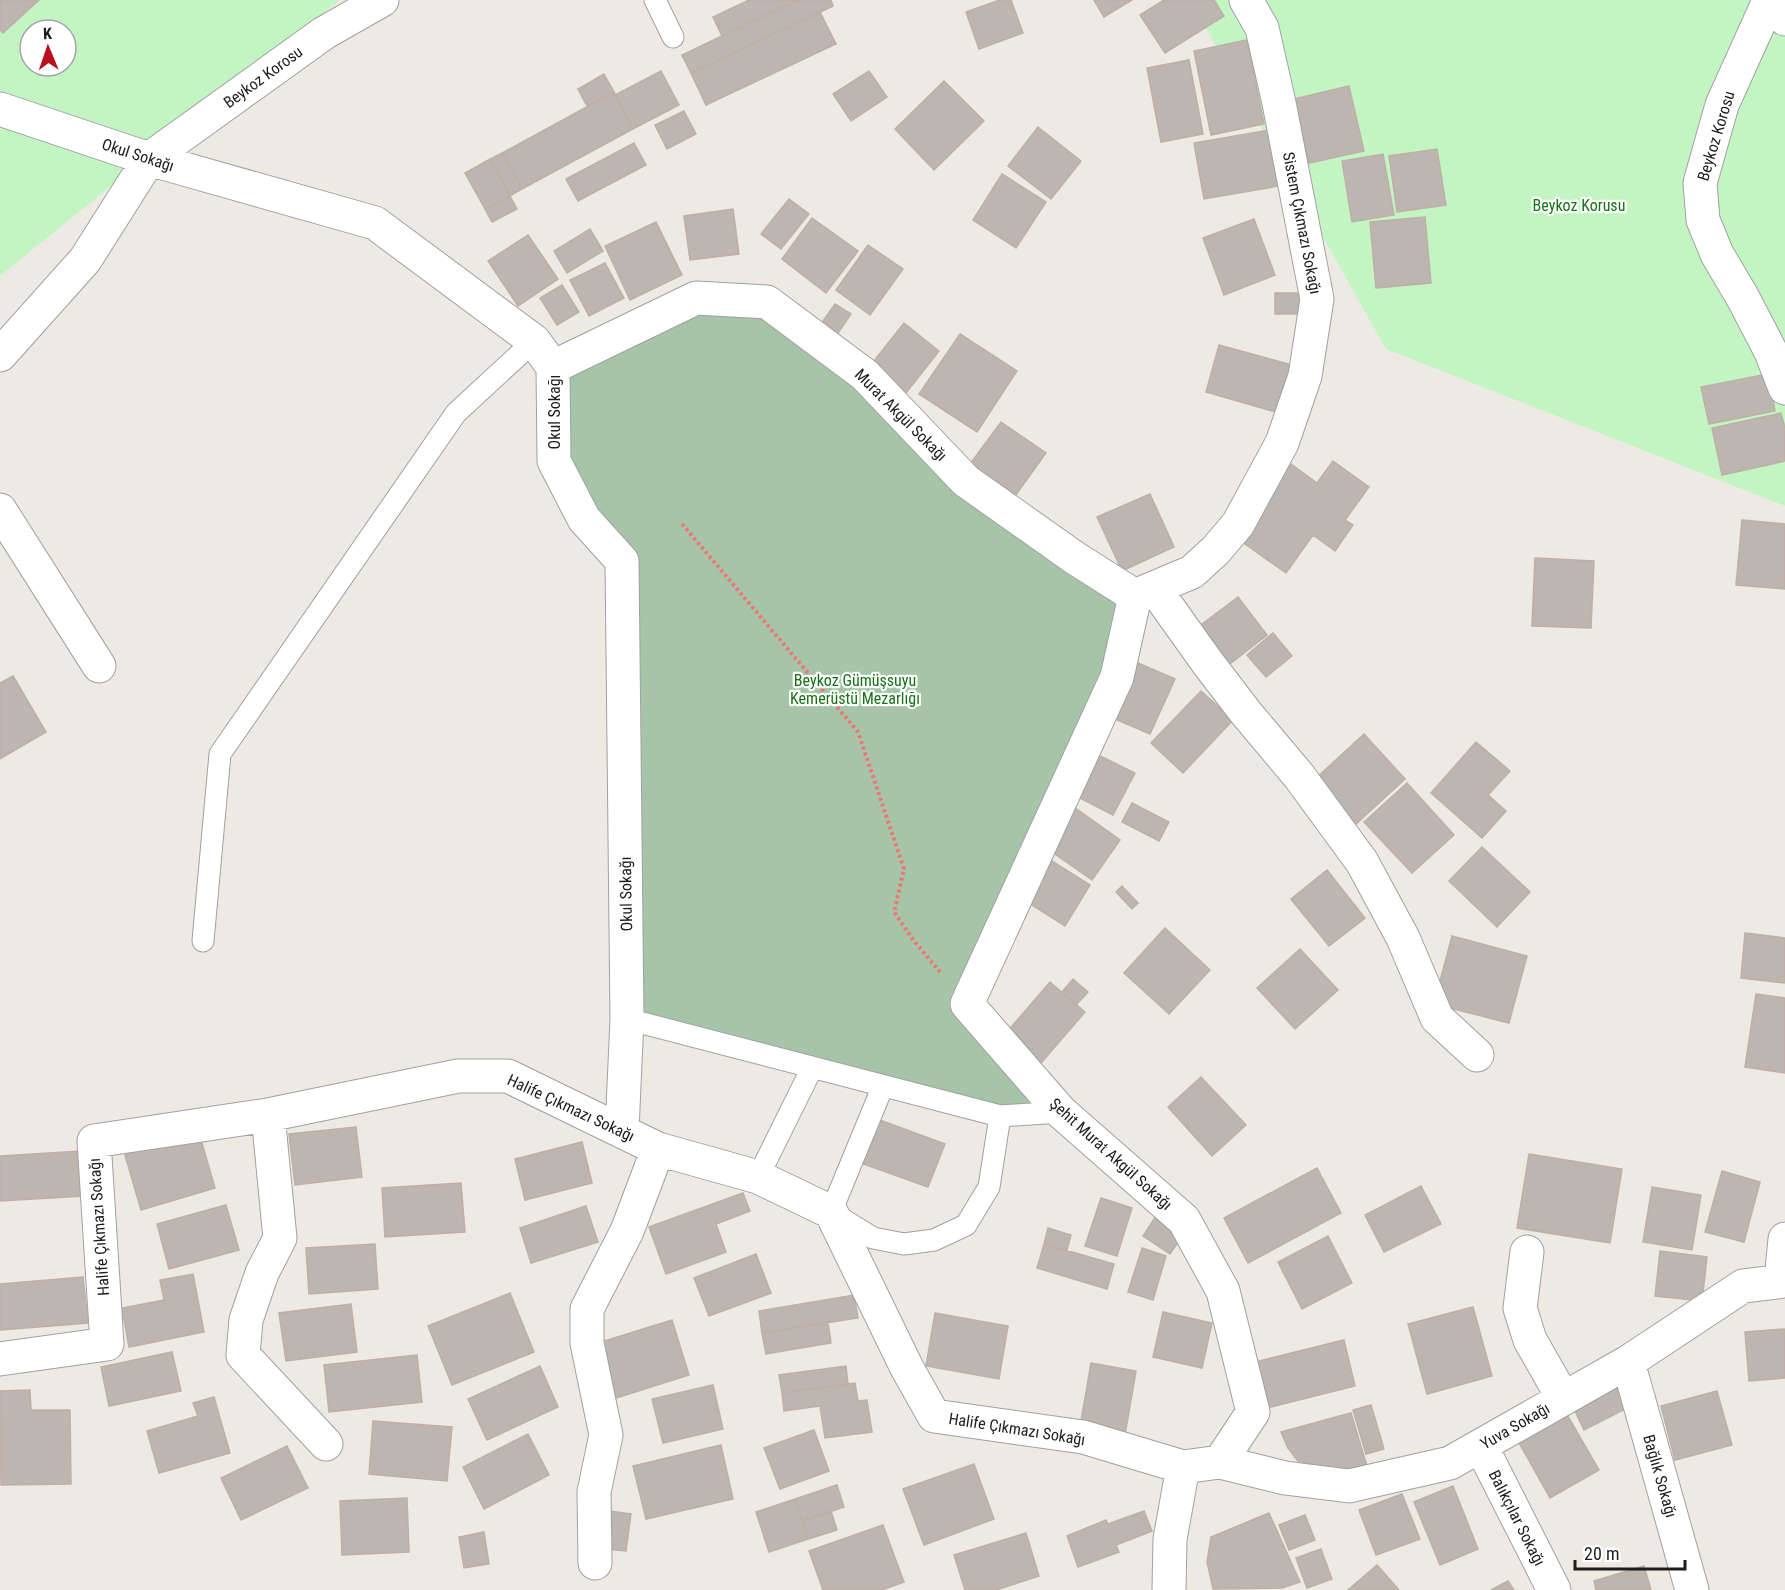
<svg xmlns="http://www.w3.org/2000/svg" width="1785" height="1590" viewBox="0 0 1785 1590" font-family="'Roboto Condensed',sans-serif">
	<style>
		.cemetery { fill: #a6c4a8 }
		.park { fill: #c3f5c3; fill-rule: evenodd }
		.building { fill: #bdb5b0; stroke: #beafa7; stroke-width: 1.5 }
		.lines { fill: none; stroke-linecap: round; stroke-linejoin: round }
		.lane-casing { stroke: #a1a1a1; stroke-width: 23 }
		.street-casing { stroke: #a1a1a1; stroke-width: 35 }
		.path { stroke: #ef7773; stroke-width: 4; stroke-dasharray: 3 3; stroke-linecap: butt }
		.lane { stroke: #fff; stroke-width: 21 }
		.street { stroke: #fff; stroke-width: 33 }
		.labels { text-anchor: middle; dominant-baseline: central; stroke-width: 4.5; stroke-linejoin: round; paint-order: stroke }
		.street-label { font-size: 16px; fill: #1d1d1d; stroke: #fff }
		.park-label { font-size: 16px; fill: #147215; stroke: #fff }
	</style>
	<rect width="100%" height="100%" fill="#ede9e3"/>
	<!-- cemetery -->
	<path class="cemetery" d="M696,302l70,5 359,291 -15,76 -148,331 77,101 -39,2 -365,-95 -7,-459 -67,-93 1,-90z"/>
	<!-- park -->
	<path class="park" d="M0,0h340l-340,276zM30,30h36v36h-36z
		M1190,0h595v506l-399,-157z"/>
	<!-- building -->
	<path class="building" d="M0,0h39l-36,33 -3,-3z
		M749,0h48l-75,36 -9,-19z
		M797,0h34l2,6 -142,67 -9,-18z
		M1000,0h11l12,33 -44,16 -13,-37z
		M1094,0h38l-28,17z
		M1164,0h50l10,16 -59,37 -25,-38z
		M820,12l16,32 -130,61 -15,-32z
		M1247,40l17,84 -53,11 -17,-84z
		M1189,60l14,74 -42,8 -14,-74z
		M661,71l18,34 -46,24 -18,-34z
		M869,71l18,26 -36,24 -18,-27z
		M604,74l10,18 -27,14 -9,-17z
		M944,81l40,40 -50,49 -39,-41z
		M1349,86l15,65 -55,12 -15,-64z
		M614,92l19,37 -111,60 -20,-36z
		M684,111l12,23 -29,15 -12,-24z
		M1038,127l43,34 -30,38 -43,-33z
		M1269,130l10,56 -75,13 -10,-56z
		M634,143l12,22 -68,36 -12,-22z
		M1437,149l9,56 -49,7 -8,-56z
		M502,153l20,36 -12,7 -20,-37z
		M1383,154l11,61 -42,7 -10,-61z
		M490,159l20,37 -25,13 -20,-36z
		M1002,174l44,28 -30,46 -43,-28z
		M510,196l7,13 -25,13 -7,-13z
		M789,199l20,15 -28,35 -20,-15z
		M733,209l6,45 -49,6 -6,-44z
		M1425,217l6,66 -55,5 -6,-66z
		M812,218l46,33 -32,42 -44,-34z
		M1254,219l21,56 -51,20 -21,-57z
		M656,222l26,53 -52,25 -25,-54z
		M590,229l13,22 -36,22 -13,-22z
		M528,235l30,44 -40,27 -30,-45z
		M868,245l35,24 -33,46 -34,-25z
		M605,263l19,35 -35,18 -19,-36z
		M562,285l17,27 -22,13 -17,-27z
		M1275,293h28v21h-28z
		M835,304l16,10 -17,25 -16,-11z
		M904,323l35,28 -37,47 -35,-28z
		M960,334l57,37 -40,61 -58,-38z
		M1219,345l73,20 -13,48 -73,-21z
		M1768,374l7,37 -66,13 -8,-37z
		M1781,413l4,15v33l-63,14 -10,-47z
		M1001,422l45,31 -31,43 -45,-32z
		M1333,461l36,26 -24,33 8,5 -18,26 -22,-16 -27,38 -48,-34 53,-75 26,19z
		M1150,494l24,53 -52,24 -25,-54z
		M1742,520l43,4v65l-49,-4z
		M1535,558l59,3 -3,67 -59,-2z
		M1238,597l29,38 -41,32 -29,-39z
		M1273,633l19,23 -26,21 -19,-22z
		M1138,663l37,16 -25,55 -37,-16z
		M13,676l33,56 -46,27v-76z
		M1201,691l32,29 -50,53 -32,-30z
		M1364,734l41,45 -51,47 -41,-45z
		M1476,742l34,29 -22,24 18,16 -24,27 -51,-45z
		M1094,753l41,20 -22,42 -41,-21z
		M1407,783l47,52 -42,38 -48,-51z
		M1132,803l37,19 -10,19 -37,-19z
		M1074,807l46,33 -28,40 -47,-33z
		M1482,847l48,45 -33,35 -48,-46z
		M1047,858l43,27 -25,41 -44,-28z
		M1327,870l38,48 -36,28 -38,-47z
		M1122,886l16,17 -6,6 -16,-17z
		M1165,928l45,42 -41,44 -45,-41z
		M1745,933l40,5v45l-44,-5z
		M1452,936l75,20 -18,67 -75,-19z
		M1300,949l38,41 -43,39 -38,-41z
		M1073,979l15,13 -12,13 -14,-13z
		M1050,982l35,30 -50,58 -34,-31z
		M1756,994l29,4v75l-40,-6z
		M1201,1077l45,48 -34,31 -44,-49z
		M877,1119l68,25 -17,43 -67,-24z
		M356,1127l6,50 -67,8 -6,-51z
		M199,1133l16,55 -74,22 -16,-55z
		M582,1142l10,41 -67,17 -10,-41z
		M81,1151l3,45 -84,5v-45z
		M1529,1154l93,15 -12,74 -93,-15z
		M1317,1168l24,45 -93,50 -24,-45z
		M1722,1171l38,11 -16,60 -39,-10z
		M461,1183l4,49 -80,5 -3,-49z
		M1421,1186l20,38 -57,28 -19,-37z
		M1652,1187l49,8 -9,55 -49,-8z
		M743,1193l7,18 -34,13 10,28 -60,22 -17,-47z
		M1101,1198l31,10 -15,48 -32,-10z
		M226,1205l13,45 -70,19 -12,-45z
		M586,1206l12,36 -67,21 -11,-35z
		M1156,1216l27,19 -13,19 -27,-18z
		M1048,1228l23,7 -4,15 -23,-6z
		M1328,1236l24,47 -50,26 -24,-47z
		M375,1244l3,45 -69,5 -3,-46z
		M1044,1244l70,20 -7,25 -70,-21z
		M1142,1248l24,8 -13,44 -25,-8z
		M1660,1251l47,6 -5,44 -47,-5z
		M756,1254l15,39 -62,23 -15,-38z
		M193,1274l11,58 -75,15 -7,-39 42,-8 -4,-20z
		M83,1277l5,46 -88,7v-46z
		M510,1293l24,59 -82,33 -24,-59z
		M854,1295l4,23 -96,15 -3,-22z
		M351,1304l6,48 -71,9 -7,-48z
		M1473,1307l19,69 -65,18 -19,-70z
		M1163,1312l49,11 -10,45 -49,-11z
		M935,1313l73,13 -9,53 -73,-13z
		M672,1320l17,55 -73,23 -18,-55z
		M828,1322l3,21 -65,11 -4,-21z
		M1785,1329v49l-36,3 -4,-49z
		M1344,1340l11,46 -92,23 -12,-46z
		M172,1352l9,39 -72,15 -8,-39z
		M417,1355l5,47 -93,10 -5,-47z
		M1091,1363l45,8 -11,64 -45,-8z
		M540,1366l18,41 -71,33 -19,-41z
		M846,1366l2,18 -66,9 -3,-18z
		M855,1383l3,18 9,-1 5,32 -47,6 -5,-32 -36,5 -2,-18z
		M713,1385l10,44 -60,14 -11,-44z
		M1618,1386l11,21 -45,23 -10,-21z
		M30,1390l1,20h39l1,74 -70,1 -1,-94z
		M1717,1391l15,54 -57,15 -14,-54z
		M214,1397l16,56 -71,20 -12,-42 51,-15 -5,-13z
		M1371,1405l13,44 -18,5 -13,-44z
		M1565,1411l34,59 -49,28 -33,-59z
		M1351,1413l16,53 -31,3 -38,-8 -10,-13 -7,-16z
		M373,1421l79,6 -5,54 -78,-7z
		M814,1430l15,41 -49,18 -16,-41z
		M528,1434l21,41 -65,34 -21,-42z
		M721,1445l12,54 -87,20 -13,-53z
		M287,1446l21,42 -67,32 -20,-42z
		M974,1464l20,55 -70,26 -21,-56z
		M837,1485l7,22 -42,14 -7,-22z
		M1453,1486l25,63 -38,16 -26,-63z
		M1402,1494l18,45 -44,16 -17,-45z
		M407,1498l2,54 -67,3 -2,-54z
		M795,1499l13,40 -39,13 -13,-40z
		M609,1511l22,3 -5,37 -21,-2z
		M831,1511l6,19 -29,9 -6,-18z
		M1144,1511l8,20 -36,14 3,7 -41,15 -11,-31 39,-16 2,4z
		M1269,1513l31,69 -18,6 -69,1 -6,-27 4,-25z
		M1305,1515l10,25 -26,10 -10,-25z
		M883,1525l21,57 -22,8h-59l-14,-39z
		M484,1532l5,32 -25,4 -5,-31z
		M1026,1533l13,43 -43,14h-31l-11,-35z
		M1321,1549l11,30 -25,9 -11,-30z
		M1377,1565l22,25h-51z
		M1644,1566l7,24h-55l-2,-9z
		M1508,1581l6,9h-23z"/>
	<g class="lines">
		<!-- lane casing -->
		<g class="lane-casing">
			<path id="lane" d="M655,0l18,37
				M203,941l17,-187 236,-341 78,-72
				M627,1019l373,97 61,-4
				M883,1086l-52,126 42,26 31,6 30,-4 32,-15 23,-38 11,-71
				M758,1177l54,-109"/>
		</g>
		<!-- street casing -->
		<g class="street-casing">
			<path id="street" d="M1785,19l-17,-16 -46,102 -22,78 3,37 14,34 26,44 28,54 14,36
				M0,109l149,50 226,64 159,118 19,26 1,94 30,58 38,42 5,458 -5,111
				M0,355l85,-95 64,-101 175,-126 58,-33
				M553,367l143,-69 71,4 98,73 101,106 109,77 60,38
				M0,510l99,156
				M1155,589l52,73 39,51 53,63 63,86 41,76 34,80 40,37
				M1135,596l-18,81 -150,327 94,108 123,108 39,71 30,121 -33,50
				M1135,596l57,-24 24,-22 22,-26 44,-81 23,-67 12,-77 -38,-196 -17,-75 -16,-28
				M268,1115l12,123 -18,35 -16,47 -3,35 83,89
				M1527,1252l-7,56 10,32 33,58
				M1781,1281l4,-42
				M0,1359l107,-15 -13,-203 174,-26 190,-39h50l150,73 100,28 73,35 76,156 27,48 149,21 100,30 37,-5 65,16 64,8 101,-23 178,-101 115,-76 42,-5
				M1628,1362l64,228
				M1481,1446l73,144
				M595,1563l-1,-71 12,-57 -19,-92v-34l40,-78 31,-82
				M1169,1590l1,-51 13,-72"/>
		</g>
		<!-- path -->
		<path class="path" d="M682,524l176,208 46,137 -10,43 20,29 27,32"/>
		<!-- lane -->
		<use href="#lane" class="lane"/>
		<!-- street -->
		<use href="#street" class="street"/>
	</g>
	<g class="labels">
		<!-- street labels -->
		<g class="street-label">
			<text transform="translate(263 77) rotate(-36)">Beykoz Korosu</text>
			<text transform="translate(1716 136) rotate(-73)">Beykoz Korosu</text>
			<text transform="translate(138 155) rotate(18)">Okul Sokağı</text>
			<text transform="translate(1302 223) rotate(79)">Sistem Çıkmazı Sokağı</text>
			<text transform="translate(554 412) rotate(-90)">Okul Sokağı</text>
			<text transform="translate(901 415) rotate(45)">Murat Akgül Sokağı</text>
			<text transform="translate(626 894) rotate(-91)">Okul Sokağı</text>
			<text transform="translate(571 1108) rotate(25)">Halife Çıkmazı Sokağı</text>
			<text transform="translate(1111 1154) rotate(42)">Şehit Murat Akgül Sokağı</text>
			<text transform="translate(99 1227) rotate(-94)">Halife Çıkmazı Sokağı</text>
			<text transform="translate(1515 1426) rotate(-30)">Yuva Sokağı</text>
			<text transform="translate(1017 1429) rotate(9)">Halife Çıkmazı Sokağı</text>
			<text transform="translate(1660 1476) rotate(74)">Bağlık Sokağı</text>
			<text transform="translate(1517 1518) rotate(63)">Balıkçılar Sokağı</text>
		</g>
		<!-- park labels -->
		<g class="park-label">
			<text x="1579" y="205">Beykoz Korusu</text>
			<text x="855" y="680">Beykoz Gümüşsuyu<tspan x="855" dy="18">Kemerüstü Mezarlığı</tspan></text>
		</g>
	</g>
	<!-- north arrow -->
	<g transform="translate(48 48) rotate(358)"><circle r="28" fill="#ffffff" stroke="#a5a5a5" stroke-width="1.5"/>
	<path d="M0-4.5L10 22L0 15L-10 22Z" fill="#ba0f1c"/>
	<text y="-9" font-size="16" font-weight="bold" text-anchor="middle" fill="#1d1d1d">K</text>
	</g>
	<!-- scale -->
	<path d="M1575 1560v9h110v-9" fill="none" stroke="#1d1d1d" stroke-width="3"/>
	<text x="1584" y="1560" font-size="18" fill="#1d1d1d" stroke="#ffffff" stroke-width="4.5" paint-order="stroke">20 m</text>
</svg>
